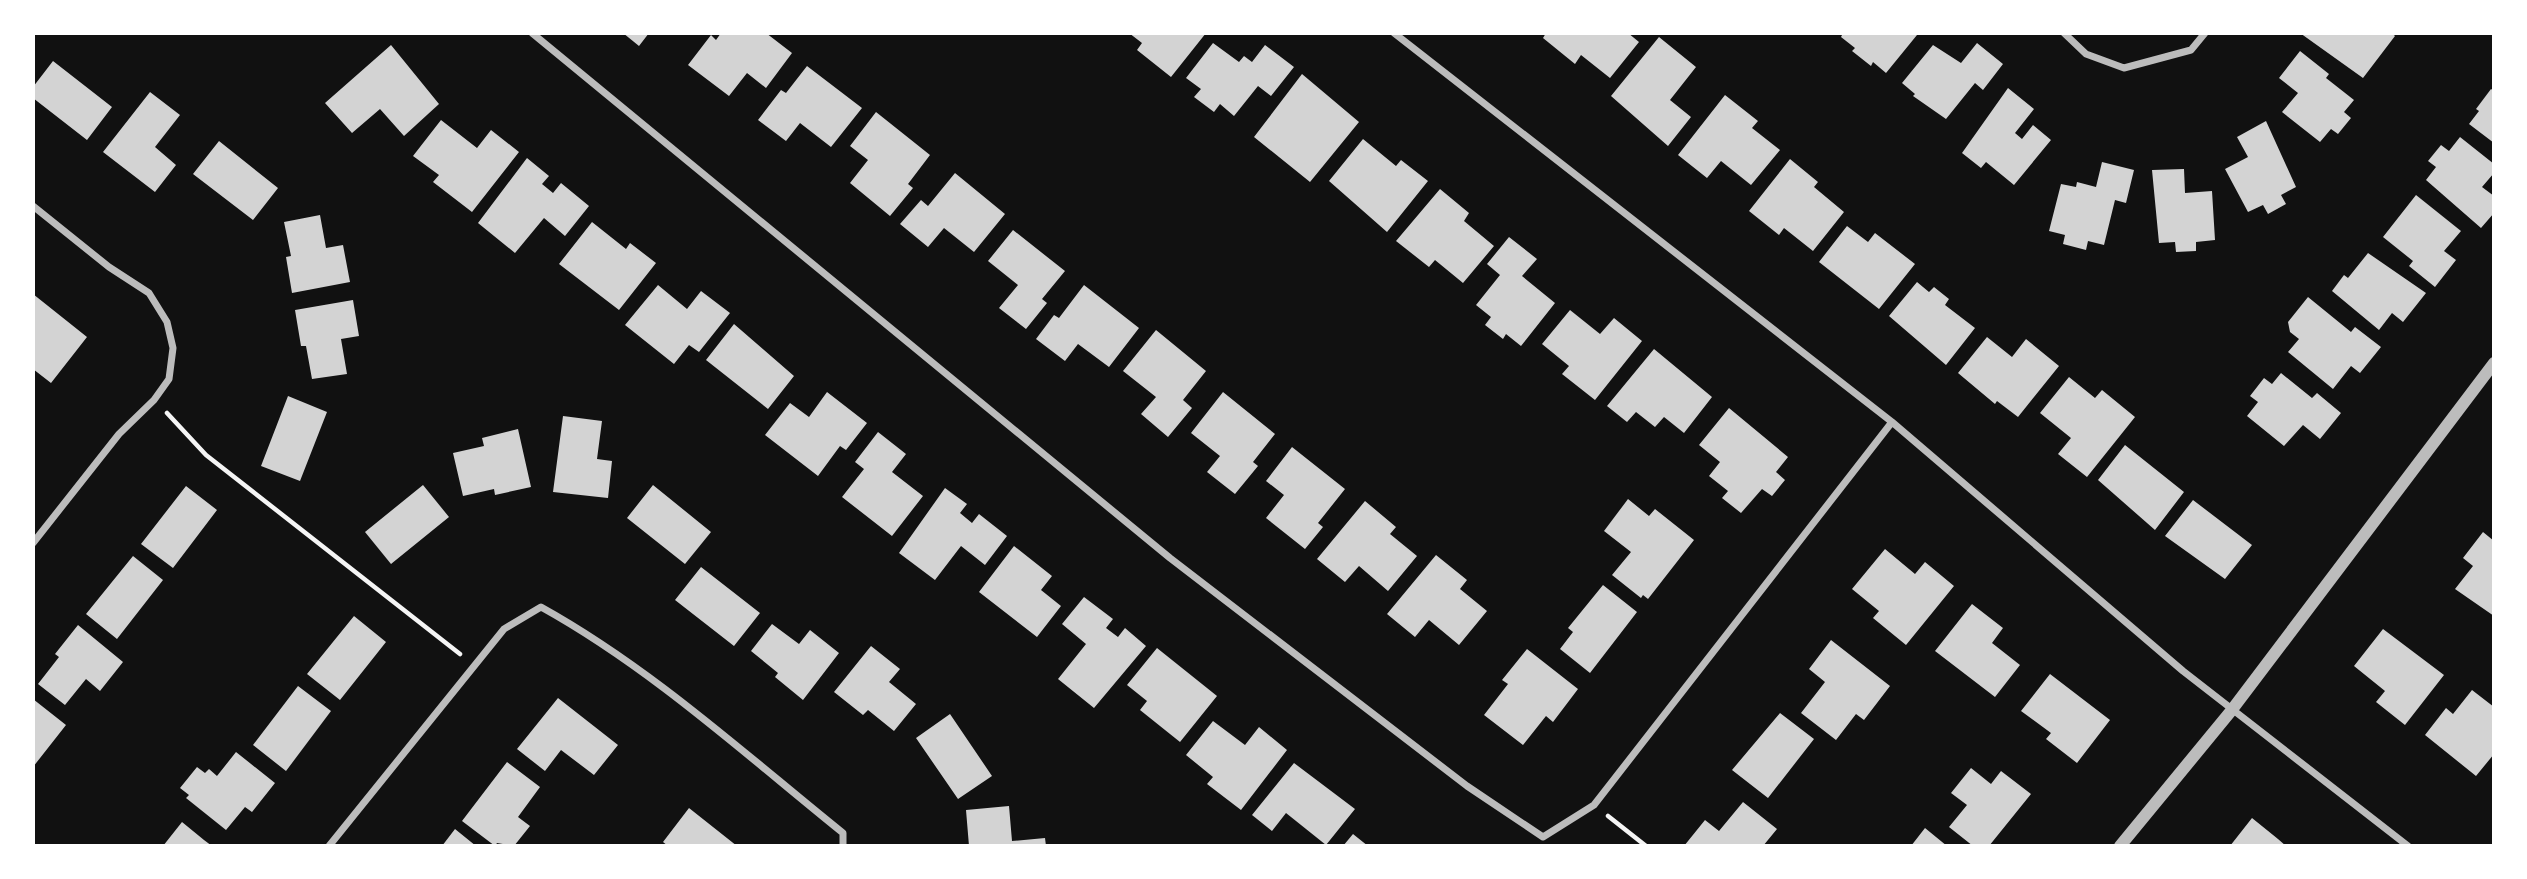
<svg xmlns="http://www.w3.org/2000/svg" width="2527" height="879" viewBox="0 0 2527 879" font-family="'Varela Round',sans-serif">
	<style>
		.building { fill: #d3d3d3 }
		.lines { fill: none; stroke-linecap: round; stroke-linejoin: round }
		.path { stroke: #f5f5f5; stroke-width: 4.5 }
		.minor { stroke: #bcbcbc; stroke-width: 7 }
		.tertiary { stroke: #bcbcbc; stroke-width: 12 }
	</style>
	<rect width="100%" height="100%" fill="#111"/>
	<!-- building -->
	<path class="building" d="M623,33h26l-10,13z
		M721,33h45l26,20 -26,35 -19,-15 -18,23 -41,-31 23,-30 5,5z
		M1129,33h77l-35,44 -34,-27 5,-7z
		M1546,33h82l11,9 -29,36 -29,-23 -6,9 -32,-26z
		M1843,33h72l2,2 -31,38 -13,-11 -2,4 -19,-15 3,-3 -14,-11z
		M2300,33h92l3,3 -32,42z
		M1659,37l37,30 -26,33 21,17 -23,29 -57,-50z
		M1213,43l26,19 5,-6 8,6 13,-17 29,22 -23,29 -13,-10 -24,30 -14,-12 -6,8 -20,-15 7,-8 -15,-11z
		M1977,43l26,21 -20,26 -8,-7 -29,36 -33,-23 2,-2 -13,-11 31,-38 28,18z
		M391,45l48,59 -35,32 -24,-27 -28,24 -27,-30z
		M2300,51l29,23 -3,4 28,22 -10,12 7,6 -13,16 -7,-5 -11,13 -38,-30 16,-19 -19,-15z
		M53,61l59,46 -25,33 -54,-42v-11z
		M807,66l55,42 -31,39 -31,-24 -14,18 -28,-21 23,-30 5,3z
		M1302,74l57,48 -49,60 -56,-45z
		M2008,88l26,21 -19,24 7,6 11,-14 18,15 -37,45 -28,-23 -5,6 -19,-15z
		M2491,89l3,2v52l-25,-19 10,-13 -3,-2z
		M150,92l30,23 -25,32 21,18 -21,27 -52,-40z
		M1725,95l33,26 -6,7 28,22 -29,35 -30,-24 -14,17 -29,-23z
		M876,112l54,43 -22,29 5,4 -23,28 -40,-33 18,-23 -18,-14z
		M441,120l36,28 14,-18 28,22 -47,60 -39,-30 6,-7 -26,-19z
		M2266,121l30,66 -15,8 5,9 -18,10 -5,-9 -15,7 -23,-43 23,-12 -11,-20z
		M2460,137l34,27v9l-12,14 12,9v17l-13,15 -55,-48 10,-13 -8,-6 13,-16 8,6z
		M1363,139l33,27 5,-6 27,21 -41,51 -58,-51z
		M219,141l59,47 -25,32 -60,-46z
		M527,158l22,18 -7,8 11,9 8,-10 28,23 -24,30 -21,-18 -29,35 -37,-30z
		M1790,159l28,23 -4,5 30,25 -31,39 -29,-23 -5,7 -30,-24z
		M2102,162l32,8 -8,33 -11,-3 -11,45 -16,-4 -2,9 -23,-6 2,-9 -16,-4 12,-47 15,3 1,-5 19,5z
		M2184,169l1,24 27,-2 3,49 -19,2v9l-20,1 -1,-10 -16,1 -7,-73z
		M955,173l50,41 -31,38 -30,-24 -16,19 -28,-23 21,-24 7,6z
		M1440,189l29,24 -5,8 30,25 -31,37 -28,-23 -6,7 -33,-26z
		M2416,195l45,36 -17,20 12,9 -21,27 -26,-21 4,-5 -30,-24z
		M320,215l6,33 17,-3 7,37 -58,11 -6,-36 5,-1 -7,-34z
		M592,222l34,27 4,-6 26,20 -37,47 -60,-46z
		M1847,226l21,16 7,-9 40,31 -36,45 -60,-47z
		M1013,230l52,41 -23,28 5,4 -21,26 -27,-21 19,-23 -30,-24z
		M1509,237l28,22 -15,17 33,27 -34,43 -15,-12 -3,5 -18,-14 6,-8 -15,-12 24,-30 -13,-11z
		M2368,253l58,40 -23,29 -11,-9 -13,17 -47,-39 12,-16 4,3z
		M1917,282l12,10 5,-5 15,12 -4,6 30,23 -29,37 -57,-49z
		M658,285l29,24 14,-18 29,22 -31,39 -10,-7 -15,19 -49,-39z
		M1084,285l55,43 -30,39 -31,-23 -13,17 -29,-22 18,-24 5,3z
		M33,294l54,43 -36,46 -18,-14z
		M2308,297l43,35 4,-5 26,20 -21,26 -9,-7 -18,23 -45,-37 11,-13 -9,-7 -2,-10z
		M353,300l6,36 -18,3 6,35 -35,5 -6,-33h-5l-6,-36z
		M1570,310l30,24 14,-16 28,23 -47,59 -33,-26 7,-8 -27,-22z
		M734,324l60,52 -26,33 -62,-49z
		M1156,330l50,41 -23,29 9,8 -24,29 -27,-23 15,-17 -33,-26z
		M1987,337l25,20 14,-18 33,27 -41,51 -21,-16 -2,3 -37,-31z
		M1654,349l58,48 -28,36 -20,-16 -9,10 -19,-15 -9,10 -20,-16z
		M2281,373l31,25 5,-5 24,20 -21,26 -17,-14 -19,21 -37,-30 11,-14 -8,-6 14,-18 8,6z
		M2069,377l26,21 7,-8 33,27 -48,60 -29,-23 13,-16 -31,-25z
		M827,392l40,31 -21,27 -6,-4 -22,30 -53,-41 25,-32 19,14z
		M1223,392l52,42 -22,28 5,4 -23,28 -28,-22 13,-16 -29,-23z
		M288,396l39,16 -27,69 -39,-15z
		M1729,408l59,49 -12,15 9,8 -13,16 -10,-7 -21,24 -19,-15 6,-7 -19,-15 11,-14 -21,-17z
		M563,416l39,5 -5,38 15,2 -4,37 -55,-6z
		M518,429l13,58 -36,8 -1,-6 -31,7 -10,-43 31,-7 -2,-8z
		M878,432l28,22 -14,18 31,24 -31,40 -50,-39 22,-28 -9,-7z
		M2125,445l59,47 -29,38 -57,-50z
		M1292,447l53,42 -27,34 5,4 -18,22 -39,-31 18,-23 -18,-14z
		M423,485l26,32 -58,47 -26,-32z
		M653,485l58,47 -26,32 -58,-46z
		M186,486l31,24 -44,58 -32,-24z
		M945,488l22,16 -7,9 12,10 7,-9 28,22 -22,29 -24,-19 -26,34 -36,-27z
		M1628,499l21,17 6,-7 39,31 -46,59 -5,-4 -2,3 -29,-23 19,-23 -27,-21z
		M2193,500l59,45 -27,34 -60,-43z
		M1365,501l31,26 -6,7 27,22 -29,35 -29,-25 -14,16 -28,-23z
		M2483,532l11,9v75l-39,-27 18,-23 -10,-8z
		M1014,546l38,30 -11,14 20,16 -24,31 -58,-45z
		M1885,549l30,25 10,-12 29,24 -48,59 -33,-27 6,-7 -27,-22z
		M1436,555l31,25 -7,9 27,22 -28,34 -30,-25 -14,17 -28,-23z
		M133,556l30,24 -46,59 -31,-25z
		M701,567l59,46 -26,33 -59,-46z
		M1603,585l34,27 -47,61 -30,-24 13,-17 -5,-4z
		M1084,597l29,22 -7,9 12,9 7,-9 21,18 -52,62 -36,-29 28,-35 -24,-20z
		M1972,604l31,24 -11,15 28,22 -25,32 -60,-46z
		M354,616l32,26 -46,58 -33,-26z
		M772,624l27,20 11,-14 29,23 -36,47 -28,-23 3,-4 -27,-22z
		M78,625l45,37 -23,29 -14,-12 -21,26 -27,-21 21,-27 -4,-3z
		M2383,629l61,46 -39,50 -29,-23 9,-11 -31,-25z
		M1831,640l59,46 -26,34 -8,-6 -20,26 -35,-27 24,-31 -16,-13z
		M871,646l29,23 -11,13 27,22 -22,27 -26,-21 -5,5 -29,-23z
		M1157,648l60,48 -37,46 -40,-32 7,-9 -20,-16z
		M1527,649l51,40 -25,33 -7,-6 -23,29 -39,-30 24,-31 -6,-4z
		M2050,674l60,46 -33,43 -31,-24 5,-6 -30,-22z
		M298,686l33,25 -45,60 -33,-26z
		M2472,690l22,17v47l-18,22 -51,-41 21,-27 7,6z
		M558,698l60,47 -24,30 -33,-25 -16,21 -28,-22z
		M33,699l33,26 -33,42z
		M1780,713l34,26 -46,59 -36,-28z
		M950,714l42,62 -34,23 -42,-61z
		M1213,721l32,24 14,-18 28,23 -46,60 -34,-26 6,-7 -27,-22z
		M236,752l39,31 -23,29 -7,-5 -19,23 -40,-32 3,-3 -9,-7 17,-21 8,6 4,-4 8,7z
		M507,762l33,25 -22,30 12,9 -16,20 -17,-3 -2,3 -33,-25z
		M1294,763l61,46 -29,36 -40,-32 -14,18 -20,-16z
		M1971,768l20,16 10,-13 30,23 -42,52h-16l-24,-19 18,-22 -16,-12z
		M1743,802l34,27 -14,17h-79l21,-26 14,11z
		M1009,806l3,35 33,-3 1,8h-77l-3,-36z
		M689,808l48,38h-69l-5,-4z
		M2252,818l26,21 8,7h-56z
		M182,822l22,18 8,6h-49z
		M1925,828l22,18h-36z
		M455,829l21,17h-34z
		M1353,834l15,12h-25z"/>
	<g class="lines">
		<!-- path -->
		<path class="path" d="M167,413l39,42 254,199
			M1608,816l38,30"/>
		<!-- minor -->
		<path class="minor" d="M532,33l638,525 297,228 76,51 51,-32 298,-383
			M1394,33l498,389 291,249 225,175
			M2064,33l22,21 38,14 67,-18 14,-17
			M33,206l76,61 40,26 18,29 6,26 -4,31 -15,21 -35,34 -86,109
			M329,846l175,-217 37,-22c110,61 205,148 302,226v13"/>
		<!-- tertiary -->
		<path class="tertiary" d="M2120,846l111,-135 263,-348"/>
	</g>
	<!-- border -->
	<rect width="2527" height="879" fill="none" stroke="#ffffff" stroke-width="70"/>
</svg>
